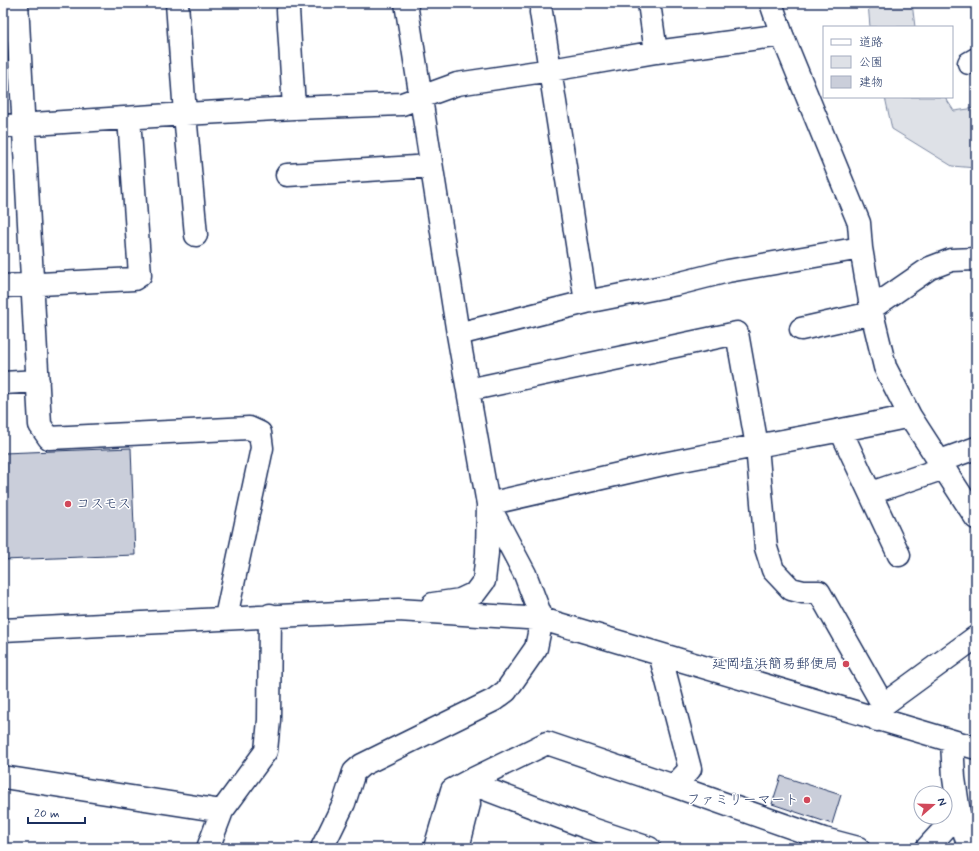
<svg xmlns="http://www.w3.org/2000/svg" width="979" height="851" viewBox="0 0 979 851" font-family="Mynerve,'Klee One',sans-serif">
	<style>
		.green { fill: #dee1e7; stroke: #7c88a2 }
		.building { fill: #caceda; stroke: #1b2f5e }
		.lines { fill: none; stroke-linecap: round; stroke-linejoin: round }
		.minor-casing { stroke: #1b2f5e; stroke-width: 25 }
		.minor { stroke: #fff; stroke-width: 22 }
		.poi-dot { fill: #d1495b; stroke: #fff; stroke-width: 1.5 }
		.labels { text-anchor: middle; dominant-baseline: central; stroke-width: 3; stroke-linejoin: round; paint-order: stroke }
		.poi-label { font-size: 14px; fill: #1b2f5e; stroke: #fff; text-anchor: end }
	</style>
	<rect width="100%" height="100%" fill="#fff"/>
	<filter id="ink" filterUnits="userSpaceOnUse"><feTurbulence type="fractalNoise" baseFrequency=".025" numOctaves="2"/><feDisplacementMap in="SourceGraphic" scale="8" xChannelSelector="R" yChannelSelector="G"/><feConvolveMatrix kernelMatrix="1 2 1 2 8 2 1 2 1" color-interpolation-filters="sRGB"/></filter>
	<g filter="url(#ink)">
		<!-- green -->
		<path class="green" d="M868,3h44l3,24h-45z
			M885,97h60l9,14 22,-3v60l-24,-2 -60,-37z"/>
		<!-- building -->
		<path class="building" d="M131,448l4,107 -132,5v-107z
			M781,776l60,19 -9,29 -60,-20z"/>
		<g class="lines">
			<!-- minor casing -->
			<g class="minor-casing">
				<path id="minor" d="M17,3l23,422 9,13 200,-10 11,5 2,15 -36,169
					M177,3l8,111 11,121
					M649,3l7,49
					M771,3l11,32 77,188 2,25 11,65 13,54 25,49 66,102
					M288,10l6,98
					M541,12l45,290
					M969,63l7,-4
					M3,126l182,-12 109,-6 108,-4 55,-20 94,-14 105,-18 126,-17
					M287,175l144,-9
					M3,286l131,-7 6,-4 -11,-157
					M872,308l58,-40 21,-8 25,-1
					M801,329l71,-16
					M458,334l128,-32 91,-18 51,-13 133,-23
					M3,383l35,-2
					M468,390l269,-57 20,113 9,102 7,22 18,19 12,3h16l64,113 -6,15
					M841,431l58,124
					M940,461l36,-13
					M871,493l73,-25
					M433,604l27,-4 15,-7 9,-12 3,-28 1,-49c58,-13 116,-27 175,-40 82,-17 165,-30 247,-48
					M3,630l395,-20 144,9 434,129
					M883,705l93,-68
					M952,742l2,36 5,35 10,35
					M3,777l219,34
					M674,786l150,53 34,9
					M208,848l14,-37 44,-60 3,-31 1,-105
					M322,848l22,-45 10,-31 8,-7 132,-65 12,-9 30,-43 6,-29 -17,-45 -37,-70 -30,-170 -52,-331
					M435,848l17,-58 15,-8 119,45 63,21
					M458,848l11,-44 -2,-22 80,-39 127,43 16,-17 -30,-115
					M927,848l32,-35"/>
			</g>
			<!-- minor -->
			<use href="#minor" class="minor"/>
		</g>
	</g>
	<!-- markers -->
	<g class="poi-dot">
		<circle cx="68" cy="504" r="4"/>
		<circle cx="846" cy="664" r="4"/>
		<circle cx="807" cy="800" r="4"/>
	</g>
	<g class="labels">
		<!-- poi labels -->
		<g class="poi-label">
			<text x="76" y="504" text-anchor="start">コスモス</text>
			<text x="838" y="664">延岡塩浜簡易郵便局</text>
			<text x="799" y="800">ファミリーマート</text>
		</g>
	</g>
	<!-- margin -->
	<rect width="979" height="851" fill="none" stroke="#fff" stroke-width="16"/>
	<rect x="8" y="8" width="963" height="835" fill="none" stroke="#1b2f5e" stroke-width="1.5" filter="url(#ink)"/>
	<!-- legend -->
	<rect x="823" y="26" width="130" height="72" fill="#ffffff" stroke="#a4acbf"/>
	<rect x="831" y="39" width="20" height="6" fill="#ffffff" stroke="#a4acbf"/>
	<text x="859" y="46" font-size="12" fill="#1b2f5e">道路</text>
	<rect x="831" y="56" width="20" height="12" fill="#dee1e7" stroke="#a4acbf"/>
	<text x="859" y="66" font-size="12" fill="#1b2f5e">公園</text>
	<rect x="831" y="76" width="20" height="12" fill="#caceda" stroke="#a4acbf"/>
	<text x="859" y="86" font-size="12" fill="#1b2f5e">建物</text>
	<!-- north arrow -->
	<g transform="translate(933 805) rotate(70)"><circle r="19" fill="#ffffff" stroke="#a4acbf"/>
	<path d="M0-3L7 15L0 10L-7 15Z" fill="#d1495b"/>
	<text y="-6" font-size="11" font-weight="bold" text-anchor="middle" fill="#1b2f5e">N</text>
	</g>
	<!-- scale -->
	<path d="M28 817v6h57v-6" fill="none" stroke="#1b2f5e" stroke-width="2"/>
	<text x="34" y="817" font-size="12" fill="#1b2f5e" stroke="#ffffff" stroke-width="3" paint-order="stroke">20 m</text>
</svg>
